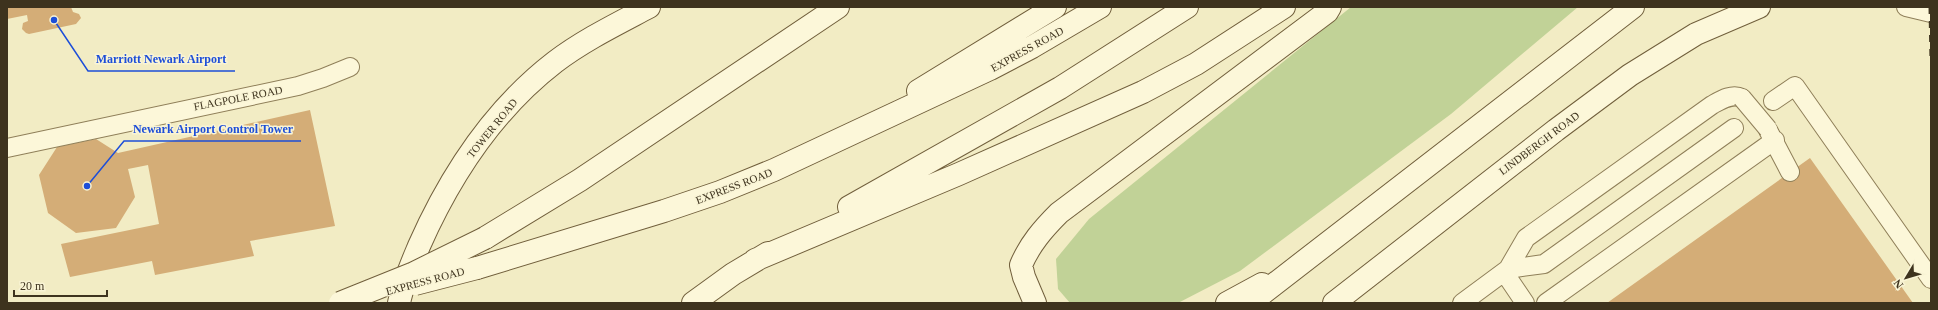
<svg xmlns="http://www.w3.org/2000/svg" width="1938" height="310" viewBox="0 0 1938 310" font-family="Georgia,serif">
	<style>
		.green { fill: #c1d297 }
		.building { fill: #d4ad77 }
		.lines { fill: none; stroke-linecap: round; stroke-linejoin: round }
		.lane-casing { stroke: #8f7f59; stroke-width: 20 }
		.secondary-casing { stroke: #715f3c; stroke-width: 24 }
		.lane { stroke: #fcf7d9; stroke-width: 18 }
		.secondary { stroke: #fcf7d9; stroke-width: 22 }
		.rail { stroke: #3e331e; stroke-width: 3; stroke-dasharray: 7 7; stroke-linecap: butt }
		.lane-bridge-casing { stroke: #8f7f59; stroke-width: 20; stroke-linecap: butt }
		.secondary-bridge-casing { stroke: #715f3c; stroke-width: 24; stroke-linecap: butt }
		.lane-bridge { stroke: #fcf7d9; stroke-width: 18 }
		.secondary-bridge { stroke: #fcf7d9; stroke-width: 22 }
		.labels { text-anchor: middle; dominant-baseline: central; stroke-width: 3; stroke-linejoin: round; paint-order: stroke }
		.street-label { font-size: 11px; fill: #3e331e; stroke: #f9f4d5 }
		.leader { fill: none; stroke: #1d4ed8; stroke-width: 1.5 }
		.callout-dot { fill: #1d4ed8; stroke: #f9f4d5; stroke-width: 1.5 }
		.callout-label { font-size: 12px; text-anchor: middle; font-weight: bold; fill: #1d4ed8; stroke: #f9f4d5; stroke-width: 3; stroke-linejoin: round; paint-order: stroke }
	</style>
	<rect width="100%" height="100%" fill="#f2ecc4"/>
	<!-- green -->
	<path class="green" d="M1351,7h227l-127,107 -211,157 -62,32h-108l-12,-14 -2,-30 33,-40z"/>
	<!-- building -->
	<path class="building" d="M7,7h64l2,5 6,2 2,4 -5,6 -47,10 -3,-1 -4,-4 1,-6 5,-2 -1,-6 -20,4z
		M310,110l25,116 -85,15 4,15 -99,19 -3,-14 -82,16 -9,-33 98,-20 -11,-59 -20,4 7,28 -19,31 -40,5 -28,-20 -9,-38 18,-28 39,-8 22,14z
		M1810,158l103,145h-306z"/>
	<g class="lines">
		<!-- lane casing -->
		<g class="lane-casing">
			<path id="lane" d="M1906,7l25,6
				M1773,101l22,-15 136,193
				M1768,130l22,42
				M7,148l291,-62 25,-8 27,-11
				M1508,269l18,-31 186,-133c9,-5 20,-12 30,-7
				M1504,272l21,31
				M1462,303l46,-34 36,-5 190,-136
				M1546,303l229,-163"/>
		</g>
		<!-- secondary casing -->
		<g class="secondary-casing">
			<path id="secondary" d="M918,91l137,-84
				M849,207l211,-119 127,-81
				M485,238l95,-58 258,-173
				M755,260l204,-86 184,-82 53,-28 88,-57
				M477,268l187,-57 56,-19 54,-22 216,-101 42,-22 68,-40
				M399,303c4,-20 12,-38 20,-57 31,-70 75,-137 136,-184 29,-22 62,-38 94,-55
				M693,303l40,-29 35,-21
				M1035,303l-11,-26 -3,-12c9,-21 22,-36 38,-52l268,-201 3,-5
				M1227,303l35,-19
				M1250,303l383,-296
				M1334,303l222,-173 74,-55 66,-41 63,-27"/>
		</g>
		<!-- lane -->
		<use href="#lane" class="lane"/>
		<!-- secondary -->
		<use href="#secondary" class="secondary"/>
		<!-- rail -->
		<path class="rail" d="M1930,7l1,54"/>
		<!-- lane-bridge casing -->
		<g class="lane-bridge-casing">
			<path id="lane-bridge" d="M1742,98l26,31"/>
		</g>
		<!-- secondary-bridge casing -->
		<g class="secondary-bridge-casing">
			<path id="secondary-bridge" d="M415,284l62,-16
				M340,303l72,-29 73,-36"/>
		</g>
		<!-- lane-bridge -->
		<use href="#lane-bridge" class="lane-bridge"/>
		<!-- secondary-bridge -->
		<use href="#secondary-bridge" class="secondary-bridge"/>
	</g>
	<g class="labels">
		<!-- street labels -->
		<g class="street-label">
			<text transform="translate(1027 49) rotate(-29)">EXPRESS ROAD</text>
			<text transform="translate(238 98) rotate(-11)">FLAGPOLE ROAD</text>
			<text transform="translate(492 128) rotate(-51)">TOWER ROAD</text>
			<text transform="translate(1539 143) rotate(-37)">LINDBERGH ROAD</text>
			<text transform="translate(734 186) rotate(-21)">EXPRESS ROAD</text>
			<text transform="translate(425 281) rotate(-15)">EXPRESS ROAD</text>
		</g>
	</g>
	<!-- callouts -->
	<path class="leader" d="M54 20L88 71H235M87 186L124 141H301"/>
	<g class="callout-dot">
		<circle cx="54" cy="20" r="4"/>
		<circle cx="87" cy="186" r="4"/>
	</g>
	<g class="callout-label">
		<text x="161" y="63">Marriott Newark Airport</text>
		<text x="213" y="133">Newark Airport Control Tower</text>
	</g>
	<!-- border -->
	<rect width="1938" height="310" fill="none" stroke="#3e331e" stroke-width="16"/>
	<!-- north arrow -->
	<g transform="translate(1906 278) rotate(232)" stroke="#f9f4d5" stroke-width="3" paint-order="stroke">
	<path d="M0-3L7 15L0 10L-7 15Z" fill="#3e331e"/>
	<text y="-6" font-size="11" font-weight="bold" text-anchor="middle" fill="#3e331e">N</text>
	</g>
	<!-- scale -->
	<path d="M14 290v6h93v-6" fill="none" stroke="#3e331e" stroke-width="2"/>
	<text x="20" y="290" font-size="12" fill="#3e331e" stroke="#f9f4d5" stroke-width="3" paint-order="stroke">20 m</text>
</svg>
